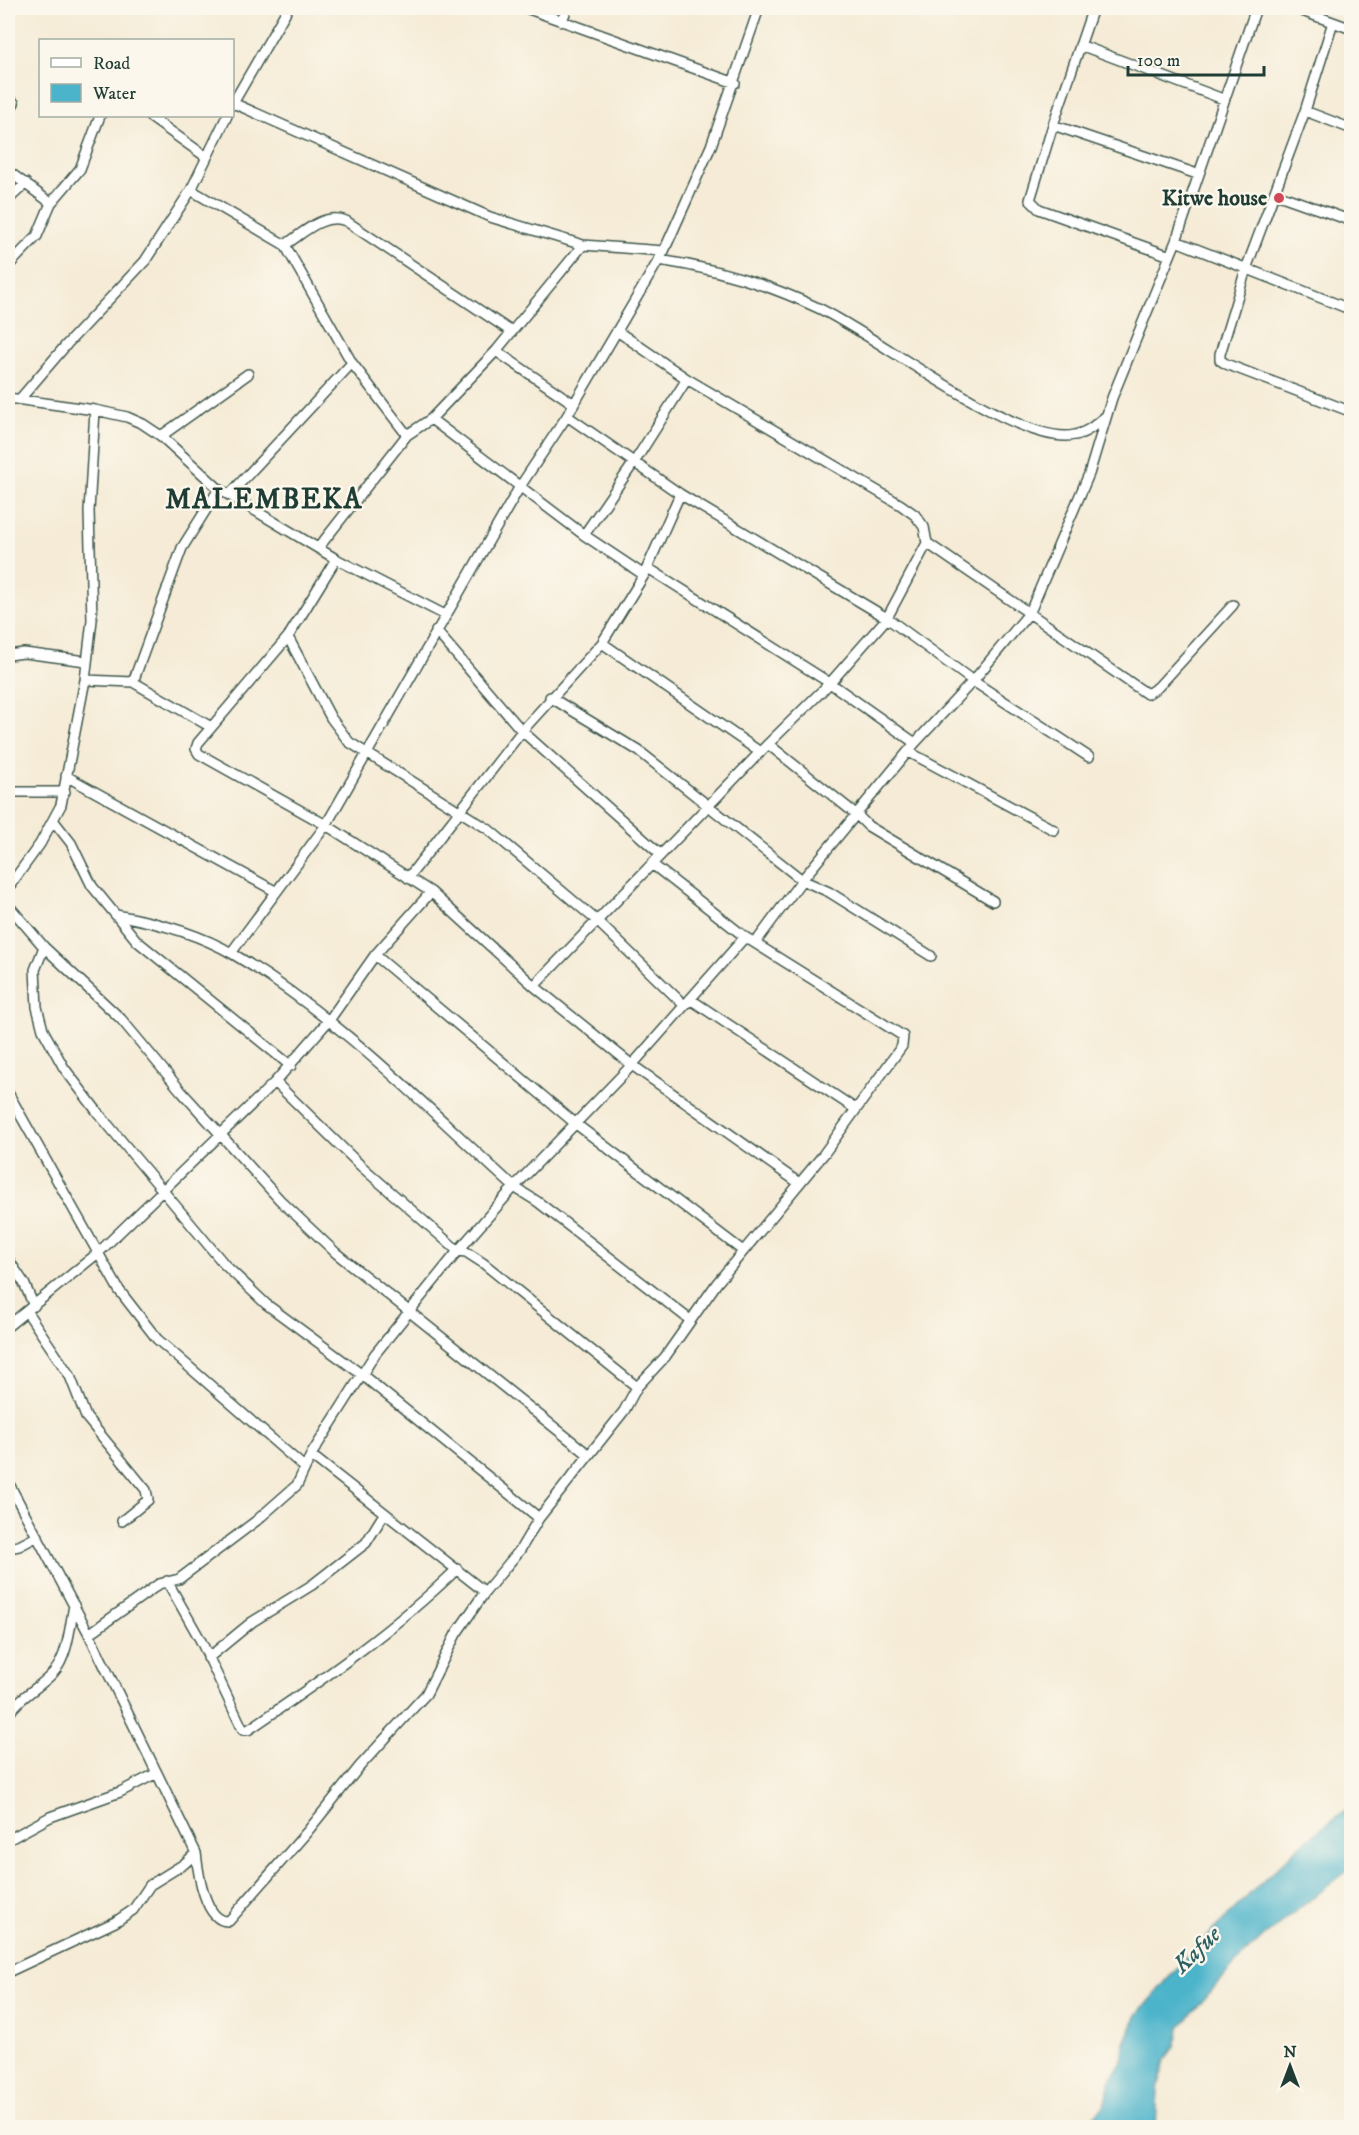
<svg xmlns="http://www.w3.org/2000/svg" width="1359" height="2135" viewBox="0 0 1359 2135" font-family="'IM FELL DW Pica',serif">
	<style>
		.water { fill: #4bb3ca; stroke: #35787f; stroke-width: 1.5 }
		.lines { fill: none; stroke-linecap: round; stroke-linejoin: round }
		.street-casing { stroke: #3f574c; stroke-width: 12 }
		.street { stroke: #fff; stroke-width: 9 }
		.poi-dot { fill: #d1495b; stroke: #fbf7ec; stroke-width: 2 }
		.labels { text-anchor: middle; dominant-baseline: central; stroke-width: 5; stroke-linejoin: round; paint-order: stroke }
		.poi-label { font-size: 22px; font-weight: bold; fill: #1f3d34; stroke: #fbf7ec; text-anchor: end }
		.water-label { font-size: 24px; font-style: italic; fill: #2c6061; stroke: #fbf7ec }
		.district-label { font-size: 28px; font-weight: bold; letter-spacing: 1.5px; fill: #1f3d34; stroke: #fbf7ec }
	</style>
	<rect width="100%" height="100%" fill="#fbf7ec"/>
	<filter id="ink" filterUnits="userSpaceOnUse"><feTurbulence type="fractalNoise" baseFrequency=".0167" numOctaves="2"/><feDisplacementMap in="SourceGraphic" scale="12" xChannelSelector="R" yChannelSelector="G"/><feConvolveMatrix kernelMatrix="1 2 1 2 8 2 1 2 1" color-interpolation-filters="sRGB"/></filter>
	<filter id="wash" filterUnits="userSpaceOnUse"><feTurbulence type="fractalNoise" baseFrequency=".008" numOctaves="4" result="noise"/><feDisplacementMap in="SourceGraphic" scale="24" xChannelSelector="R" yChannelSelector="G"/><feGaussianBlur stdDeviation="1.35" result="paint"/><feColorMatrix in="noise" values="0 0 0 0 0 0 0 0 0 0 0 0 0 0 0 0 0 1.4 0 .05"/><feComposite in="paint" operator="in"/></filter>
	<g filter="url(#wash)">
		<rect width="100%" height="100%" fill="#f5ebd6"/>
		<!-- water -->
		<path class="water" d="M1351,1806v62l-87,68 -31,30 -53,61 -5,20 -10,13 -7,29 -2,38h-72l20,-21 6,-24 12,-21 2,-15 12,-30 54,-63 69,-68 44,-42z"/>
	</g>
	<g filter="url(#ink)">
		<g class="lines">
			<!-- street casing -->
			<g class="street-casing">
				<path id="street" d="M526,8l209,75
					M1093,8l-40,117 -23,75 9,9 131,47
					M1294,8l58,21
					M562,21l5,-13
					M1333,22l-28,89 -59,158 -26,85v6l6,4 126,48
					M1080,45l143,54
					M8,97l6,6 -6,9
					M233,103l257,114 93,28 81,6
					M232,105l56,-97
					M1305,111l47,18
					M149,116l56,40
					M1053,125l144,49
					M8,171l43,32
					M191,190l94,55 67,118 55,72
					M1276,194l76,27
					M8,200l18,-17
					M1176,241l176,69
					M285,245c18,-12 39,-33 61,-24l166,111
					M659,260c55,8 106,23 157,47 57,25 202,141 259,128 12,-2 21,-11 31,-19
					M8,266l29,-30 14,-33 29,-34 20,-53
					M496,351l78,53
					M8,398l87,12 32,7 16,7 18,12 58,53 117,70 109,56
					M20,399l47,-55 78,-83 46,-71 36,-74
					M567,416l113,78 207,124 86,63 116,76
					M431,419l153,116 60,40
					M161,436l87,-62
					M230,494l122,-131
					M584,535l51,-74 52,-82
					M927,543l220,151 11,-7 75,-82
					M319,547l88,-112 24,-16 65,-68 87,-106
					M336,559l-48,78 -90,106 -2,6 3,5 127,71 105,67 103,94 98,79 167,118
					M648,568l182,115 85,60
					M436,631l86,100 138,123
					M288,637l43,81 18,24 139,87 108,91 88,85
					M602,643l158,109
					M8,655l16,-2 62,8
					M85,680l48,2 78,45
					M133,682l49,-134 37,-59
					M550,697l89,54 163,129 27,12 102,64
					M768,744l89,71 11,11 125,75
					M909,752l145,78
					M66,776l209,115
					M8,792h57
					M53,820l18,23 21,43 45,55 154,125
					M408,878l114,-147 80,-88 42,-68 36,-81
					M8,888l32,-44 21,-39 24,-125 7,-60 -3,-109 6,-101
					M8,905l36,42 77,72 60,72 99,109 56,53 253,202
					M116,915c39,7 82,18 117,39 105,62 191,151 281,233l24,15 152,118
					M756,942l46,-62 113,-137 58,-62 57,-69 59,-138 23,-76 64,-157 80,-233
					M44,947l-9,23 2,37 6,23 21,38 35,46 126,151 41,39 95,70 178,144
					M231,953l95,-128 193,-337 48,-72 97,-165 47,-105 48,-138
					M375,955l201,169 167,127
					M534,986l234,-242 62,-61 57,-65 40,-75 -3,-16 -9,-12 -14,-10 -214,-126 -70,-48
					M690,999l164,109
					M275,1082l86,84 97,85 8,1 17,11 154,124
					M8,1093l111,197 38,49 147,128
					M8,1259l16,24 10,23
					M27,1312l43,64 16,41 60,73 2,10 -26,21
					M8,1326l90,-73 177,-171 55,-63 45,-64 56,-63
					M311,1455l174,137
					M8,1482l81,152 107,219c2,19 9,70 33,68l78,-89 53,-66 66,-72 30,-60 29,-42 35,-42 19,-32 85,-107 13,-24 28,-30 52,-74 106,-128 79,-109 1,-10 -158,-99 -93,-73
					M8,1548l11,-2 19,-10
					M167,1581l34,60 42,89h5c73,-49 146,-100 209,-161
					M89,1634l70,-50 20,-5 77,-58 41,-36 14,-30 64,-101 83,-103 56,-64 118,-122 113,-128
					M208,1658l44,-36 60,-37 54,-42 18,-29
					M8,1715c11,-18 30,-26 45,-42 15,-16 17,-47 21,-68
					M8,1840l42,-23 70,-25 37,-19
					M8,1972l107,-50 18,-12 17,-25 34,-21 12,-11"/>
			</g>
			<!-- street -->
			<use href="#street" class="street"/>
		</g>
	</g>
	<!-- markers -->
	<circle class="poi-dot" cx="1279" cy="198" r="6"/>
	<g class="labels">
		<!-- poi labels -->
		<g class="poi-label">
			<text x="1267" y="198">Kitwe house</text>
		</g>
		<!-- water labels -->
		<g class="water-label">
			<text transform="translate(1197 1950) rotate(-44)">Kafue</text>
		</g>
		<!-- district labels -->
		<g class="district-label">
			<text x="264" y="499">MALEMBEKA</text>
		</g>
	</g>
	<!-- margin -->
	<rect width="1359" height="2135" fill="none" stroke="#fbf7ec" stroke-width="30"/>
	<!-- legend -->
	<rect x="39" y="39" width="195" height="78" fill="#fbf7ec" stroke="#a3ada2" stroke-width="1.5"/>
	<rect x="51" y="58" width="30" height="9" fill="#ffffff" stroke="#a3ada2" stroke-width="1.5"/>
	<text x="93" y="69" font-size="18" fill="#1f3d34">Road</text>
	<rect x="51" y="84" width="30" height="18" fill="#4bb3ca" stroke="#a3ada2" stroke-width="1.5"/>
	<text x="93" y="99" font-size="18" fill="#1f3d34">Water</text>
	<!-- north arrow -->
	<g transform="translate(1290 2066)" stroke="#fbf7ec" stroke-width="4.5" paint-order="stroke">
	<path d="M0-4.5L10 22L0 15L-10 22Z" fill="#1f3d34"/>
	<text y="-9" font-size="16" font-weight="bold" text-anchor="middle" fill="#1f3d34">N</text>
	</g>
	<!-- scale -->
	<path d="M1128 66v9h136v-9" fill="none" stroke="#1f3d34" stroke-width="3"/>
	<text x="1137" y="66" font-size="18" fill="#1f3d34" stroke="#fbf7ec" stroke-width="4.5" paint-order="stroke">100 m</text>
</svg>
